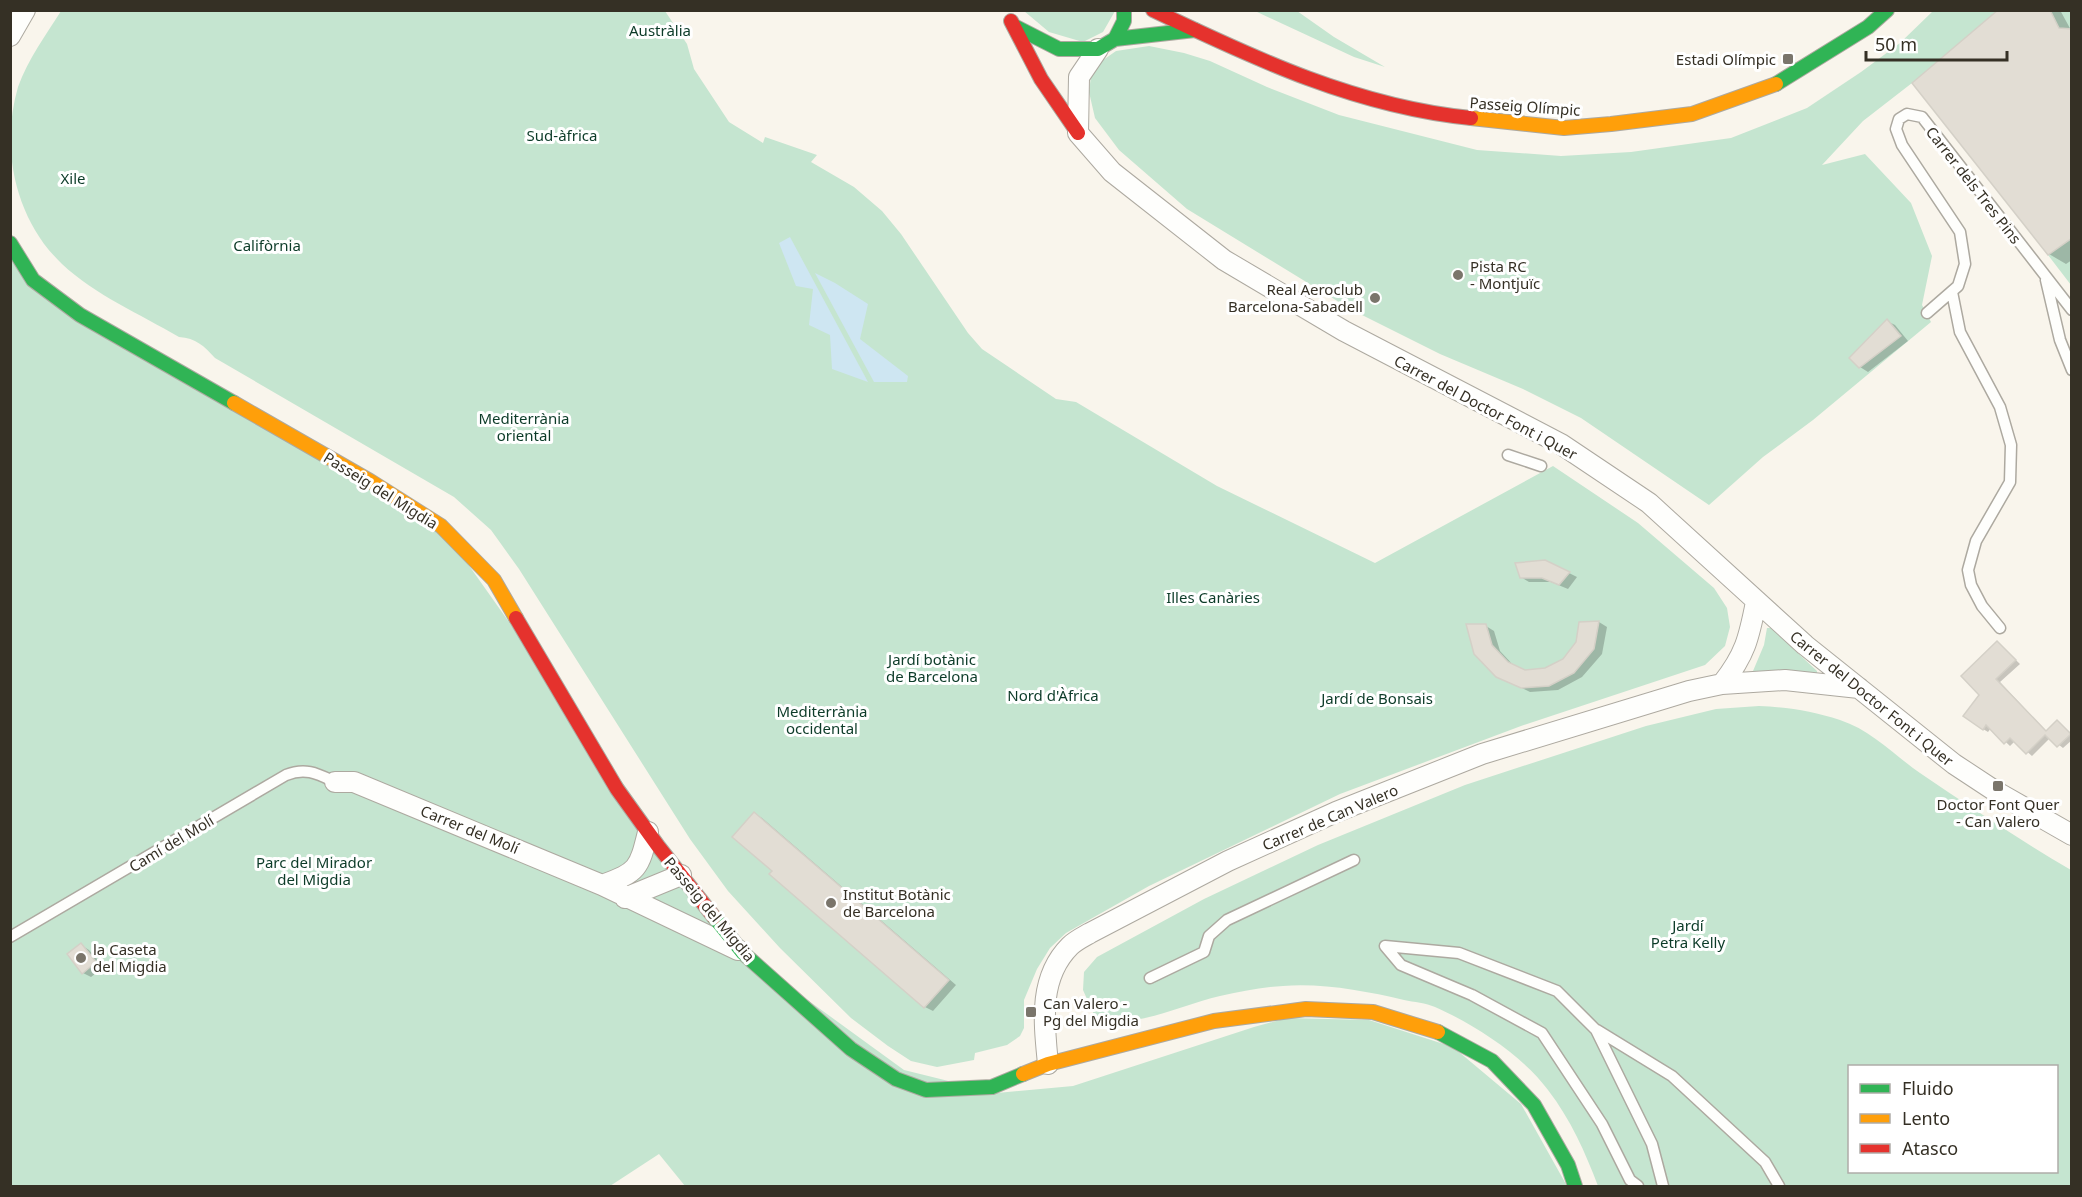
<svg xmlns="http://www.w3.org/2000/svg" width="2082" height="1197" viewBox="0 0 2082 1197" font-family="'Noto Sans',sans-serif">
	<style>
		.green { fill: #c5e5d0; fill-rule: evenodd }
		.water { fill: #cee6f2 }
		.shadow { fill: #0003 }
		.building { fill: #e2ddd4; stroke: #d4d0c7; stroke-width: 1.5 }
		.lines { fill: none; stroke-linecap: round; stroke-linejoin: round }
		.lane-casing { stroke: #ada9a0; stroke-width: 13 }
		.street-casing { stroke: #ada9a0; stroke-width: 22 }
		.fast-casing { stroke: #ada9a0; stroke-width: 16 }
		.slow-casing { stroke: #ada9a0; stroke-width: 16 }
		.jam-casing { stroke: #ada9a0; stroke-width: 16 }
		.lane { stroke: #fefefc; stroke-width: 10 }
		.street { stroke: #fefefc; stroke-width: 20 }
		.fast { stroke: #30b455; stroke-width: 14 }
		.slow { stroke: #ff9f0a; stroke-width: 14 }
		.jam { stroke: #e5322d; stroke-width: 14 }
		.poi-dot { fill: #7a756b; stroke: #fff; stroke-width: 2 }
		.labels { text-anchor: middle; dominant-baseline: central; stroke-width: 6; stroke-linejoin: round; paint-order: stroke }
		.park-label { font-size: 15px; fill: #0c3b28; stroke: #fff }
		.poi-label { font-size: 15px; fill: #353025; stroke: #fff; text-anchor: start }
		.street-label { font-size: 15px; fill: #353025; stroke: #fff }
	</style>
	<rect width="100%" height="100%" fill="#f9f5ec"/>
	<!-- green -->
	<path class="green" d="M61,11h604l22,33 7,25 35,53 34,21 2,-6 52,18 -6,7 43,25 28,24 19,23 67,99 14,16 74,50 20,3 141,84 158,77 178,-97 85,57 76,65 13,20 3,19 -5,19 -20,19 -184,61 -181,68 -191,92 -83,47 -16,15 -13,21 -13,31v28l-4,8 -13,9 -32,8 -1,7 -37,7 -26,-6 -23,-15 -37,-28 -71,-70 -52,-57 -38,-52 -171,-270 -28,-39 -37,-33 -239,-139c-11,-12 -19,-20 -36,-21 -39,-23 -84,-42 -117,-73 -47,-45 -62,-116 -44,-177 10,-28 28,-52 43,-76z
		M1024,11h91l-12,21 -20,10 -34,-10z
		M1255,11h42l37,26 51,30 -31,-10z
		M1933,11h65l-86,72 -49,38 -41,44 43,-11 46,49 21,53 -10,49 9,17 -118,98 -50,37 -54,48 -128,-87 -58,-29 -83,-35 -88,-44 -165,-101 -68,-59 -24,-32 -6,-26 2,-16 5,-11 20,-14 33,-5 35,7 26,8 57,26 72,28 138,35 84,6 70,-4 100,-14 76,-30 54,-36 39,-29z
		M2050,11h21v21l-3,-4h-9z
		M2071,236v49l-23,-30 22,-16z
		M10,243l23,37 408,246 302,427 161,117 93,23 76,-7 181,-59 33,-9 82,2 84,27 68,57 46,82h-882l-26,-32 -49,32h-599z
		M1767,628h4l46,43v4l-64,-4 11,-26z
		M1759,706c28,1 54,5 81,14 31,10 54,35 80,53 50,34 100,67 151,97v316h-473c-13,-34 -27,-66 -50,-96 -25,-34 -74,-66 -113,-83 -9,-4 -21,-5 -31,-7 -39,-9 -81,-17 -121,-14 -21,1 -43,6 -63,10 -40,9 -83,33 -124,23l-13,-29 1,-18 13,-15 107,-58 114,-54 147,-60 181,-59 70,-17zM1850,1066h206v106h-206z"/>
	<!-- water -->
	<path class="water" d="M790,237l78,145 -36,-13 -2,-34 -21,-10 4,-36 -17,-3 -17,-43z
		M815,273l20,10 33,21 -8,35 48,37 -1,6h-33z"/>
	<!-- shadow -->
	<path class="shadow" d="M2000,10h60l12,22v228l-6,4 -17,-10z
		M1887,321l8,4 13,16 -40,31 -8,-5z
		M1569,573l8,4 -9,12 -17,-7h-22l-8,-5z
		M1599,622l8,5 -5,27 -20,23 -24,13 -28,2 -33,-16 -11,-50 8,5 6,20 15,16 10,5 21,-3 18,-9 14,-17 2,-20z
		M1997,642l23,22 -20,18 47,50 10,-10 15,12v6l-9,8 -13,-10 -18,18 -17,-15 -5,5 -19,-18 -3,4 -5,-3 -2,-34z
		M754,813l8,5 194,167 -23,26 -8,-4 -151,-136z
		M81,945l8,5 15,17 -13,10 -8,-4z"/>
	<!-- building -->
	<path class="building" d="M1998,10h52l9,18 13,1v209l-24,17 -136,-172z
		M1887,319l14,17 -42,32 -10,-10z
		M1545,560l25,12 -11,13 -17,-7h-22l-5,-15z
		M1599,621l-5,28 -20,24 -25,13 -28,2 -25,-11 -22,-23 -8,-30h20l6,21 16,17 17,8 20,-2 18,-9 13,-17 3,-20z
		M1997,641l19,19 -20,19 50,52 11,-11 14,14 -14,13 -12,-12 -19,19 -16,-16 -6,6 -18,-19 -3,5 -20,-14 16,-21 -18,-19z
		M754,812l195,168 -25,28 -155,-134 3,-3 -40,-34z
		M81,943l15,19 -14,12 -15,-20z"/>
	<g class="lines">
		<!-- lane casing -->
		<g class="lane-casing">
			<path id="lane" d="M2046,280l14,60 12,30
				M1952,292l8,40 40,75 11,38 -1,37 -34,59 -8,29 3,15 11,21 18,22
				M1927,313l31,-27 7,-22 -5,-32 -58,-87 -6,-16 3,-10 8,-5 15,3 150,193
				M1508,455l33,11
				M10,937l276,-162c20,-8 32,-1 49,7
				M1150,978l54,-26 5,-16 18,-16 127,-60
				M1597,1030l75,46 93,86 14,24
				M1638,1186l-8,-6 -28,-56 -60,-91 -70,-38 -71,-30 -16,-19 74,7 98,38 39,39 56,114 11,42"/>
		</g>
		<!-- street casing -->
		<g class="street-casing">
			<path id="street" d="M10,36l15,-26
				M1098,49l-19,28 -1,56 34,39 112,88 120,71 217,113 88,59 156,142 149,119 41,27 77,44
				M1722,684c23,-29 27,-46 34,-82
				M335,782h19l248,103 136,65
				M602,885c36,-13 37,-16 46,-53
				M625,898l56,-23
				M1048,1064c-4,-41 -10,-86 22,-118 5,-5 13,-9 20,-13l138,-72 108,-49 146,-58 207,-63 33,-7 63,-4 74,8"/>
		</g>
		<!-- fast casing -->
		<g class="fast-casing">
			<path id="fast" d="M1014,26l45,23h39l17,-10 80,-9
				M1115,39l9,-18v-11
				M1776,84l92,-57 19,-17
				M10,243l23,37 47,35 154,88
				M714,917l29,36 108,96 45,30 30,11 66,-3 31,-13
				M1438,1032l54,29 42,44 34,60 7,21"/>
		</g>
		<!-- slow casing -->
		<g class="slow-casing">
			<path id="slow" d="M1471,118l93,10 47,-4 81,-10 84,-30
				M234,403l136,78 71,45 53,54 22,38
				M1023,1074l25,-10 166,-43 92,-12 67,3 65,20"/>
		</g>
		<!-- jam casing -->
		<g class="jam-casing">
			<path id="jam" d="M1153,10c102,49 205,97 318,108
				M1011,21l30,58 37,54
				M516,618l101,171 41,57 56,71"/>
		</g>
		<!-- lane -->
		<use href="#lane" class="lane"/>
		<!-- street -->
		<use href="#street" class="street"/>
		<!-- fast -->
		<use href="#fast" class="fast"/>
		<!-- slow -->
		<use href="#slow" class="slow"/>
		<!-- jam -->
		<use href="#jam" class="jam"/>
	</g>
	<!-- markers -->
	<g class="poi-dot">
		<rect x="1782" y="53" width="12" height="12" rx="3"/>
		<circle cx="1458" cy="275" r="6"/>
		<circle cx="1375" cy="298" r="6"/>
		<rect x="1992" y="780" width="12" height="12" rx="3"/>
		<circle cx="831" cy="903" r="6"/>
		<circle cx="81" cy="958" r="6"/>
		<rect x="1025" y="1006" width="12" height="12" rx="3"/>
	</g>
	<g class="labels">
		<!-- park labels -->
		<g class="park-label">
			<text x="660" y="30">Austràlia</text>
			<text x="562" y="135">Sud-àfrica</text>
			<text x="73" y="178">Xile</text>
			<text x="267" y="245">Califòrnia</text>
			<text x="524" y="418">Mediterrània<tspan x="524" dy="17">oriental</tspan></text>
			<text x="1213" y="597">Illes Canàries</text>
			<text x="932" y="659">Jardí botànic<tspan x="932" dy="17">de Barcelona</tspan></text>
			<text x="1053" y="695">Nord d'Àfrica</text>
			<text x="1377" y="698">Jardí de Bonsais</text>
			<text x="822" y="711">Mediterrània<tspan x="822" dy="17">occidental</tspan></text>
			<text x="314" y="862">Parc del Mirador<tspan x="314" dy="17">del Migdia</tspan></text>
			<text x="1688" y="925">Jardí<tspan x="1688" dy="17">Petra Kelly</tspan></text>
		</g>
		<!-- poi labels -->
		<g class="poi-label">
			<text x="1776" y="59" text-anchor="end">Estadi Olímpic</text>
			<text x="1470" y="266">Pista RC<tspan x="1470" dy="17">- Montjuïc</tspan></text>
			<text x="1363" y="289" text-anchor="end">Real Aeroclub<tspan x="1363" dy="17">Barcelona-Sabadell</tspan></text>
			<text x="1998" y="804" text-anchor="middle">Doctor Font Quer<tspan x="1998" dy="17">- Can Valero</tspan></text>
			<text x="843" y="894">Institut Botànic<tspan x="843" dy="17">de Barcelona</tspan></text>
			<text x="93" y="949">la Caseta<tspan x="93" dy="17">del Migdia</tspan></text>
			<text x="1043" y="1003">Can Valero -<tspan x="1043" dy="17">Pg del Migdia</tspan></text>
		</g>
		<!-- street labels -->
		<g class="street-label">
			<text transform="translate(1525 106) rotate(4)">Passeig Olímpic</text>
			<text transform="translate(1974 185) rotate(52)">Carrer dels Tres Pins</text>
			<text transform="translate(1486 407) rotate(28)">Carrer del Doctor Font i Quer</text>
			<text transform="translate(381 490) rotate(32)">Passeig del Migdia</text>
			<text transform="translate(1872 698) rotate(39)">Carrer del Doctor Font i Quer</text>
			<text transform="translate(1330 817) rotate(-23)">Carrer de Can Valero</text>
			<text transform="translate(470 829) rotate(22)">Carrer del Molí</text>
			<text transform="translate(171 843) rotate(-31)">Camí del Molí</text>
			<text transform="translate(710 909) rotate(50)">Passeig del Migdia</text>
		</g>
	</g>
	<!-- border -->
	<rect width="2082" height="1197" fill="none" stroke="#353025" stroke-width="24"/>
	<!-- legend -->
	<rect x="1848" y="1065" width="210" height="108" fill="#ffffff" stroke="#aeaca8" stroke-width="1.5"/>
	<rect x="1860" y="1084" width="30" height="9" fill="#30b455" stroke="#aeaca8" stroke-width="1.5"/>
	<text x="1902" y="1095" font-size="18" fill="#353025">Fluido</text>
	<rect x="1860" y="1114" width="30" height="9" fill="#ff9f0a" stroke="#aeaca8" stroke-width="1.5"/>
	<text x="1902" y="1125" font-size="18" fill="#353025">Lento</text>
	<rect x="1860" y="1144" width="30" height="9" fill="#e5322d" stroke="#aeaca8" stroke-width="1.5"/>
	<text x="1902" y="1155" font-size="18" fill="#353025">Atasco</text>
	<!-- scale -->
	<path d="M1866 51v9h141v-9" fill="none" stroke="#353025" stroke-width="3"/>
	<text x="1875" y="51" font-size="18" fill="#353025" stroke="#ffffff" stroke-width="4.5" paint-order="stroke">50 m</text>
</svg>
